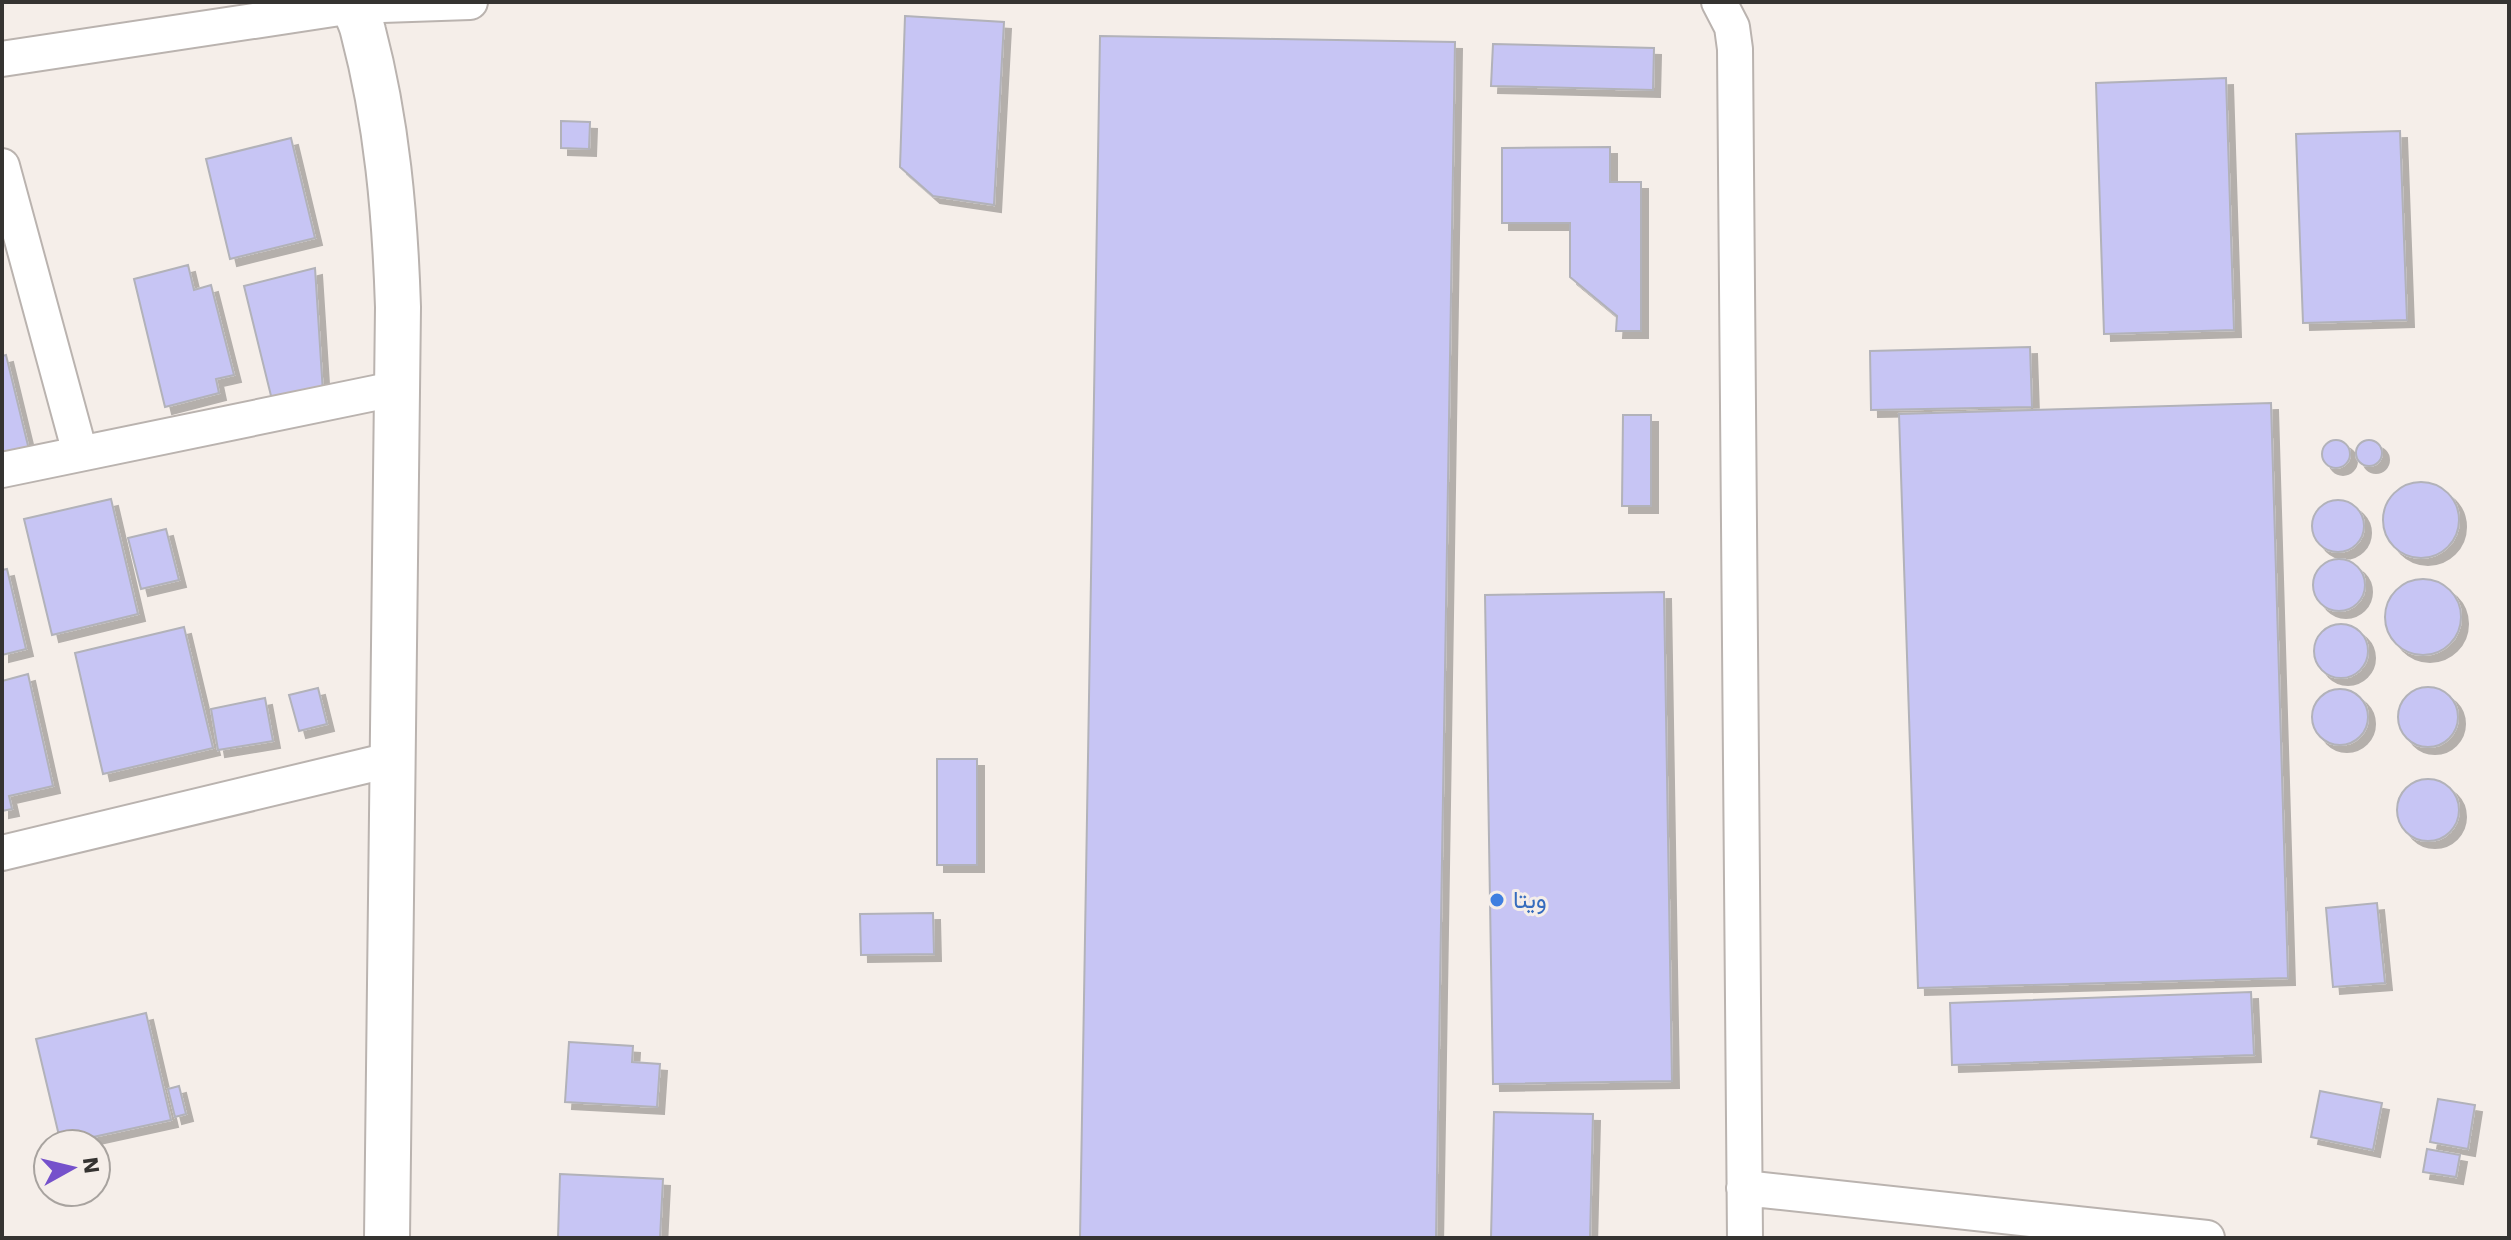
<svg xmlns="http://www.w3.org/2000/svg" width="2511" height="1240" viewBox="0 0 2511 1240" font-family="'Work Sans',Vazirmatn,sans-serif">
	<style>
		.building { fill: #c7c5f4; stroke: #b2b2b9; stroke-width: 2; filter: url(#shadow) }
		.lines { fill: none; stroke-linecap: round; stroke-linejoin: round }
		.street-casing { stroke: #bab3af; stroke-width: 38 }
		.secondary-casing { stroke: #bab3af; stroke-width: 48 }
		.street { stroke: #fff; stroke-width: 34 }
		.secondary { stroke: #fff; stroke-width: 44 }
		.shop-dot { fill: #3f7fe0; stroke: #f5eee9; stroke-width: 3 }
		.labels { text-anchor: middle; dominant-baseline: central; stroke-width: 6; stroke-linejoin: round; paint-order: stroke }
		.shop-label { font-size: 24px; fill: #366cbe; stroke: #f5eee9; text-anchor: start }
	</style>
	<defs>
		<filter id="shadow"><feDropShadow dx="7" dy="7" stdDeviation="0" flood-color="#0004"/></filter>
	</defs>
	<rect width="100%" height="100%" fill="#f5eee9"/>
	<!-- building -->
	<path class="building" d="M905,16l99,6 -10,183 -61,-9 -33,-29z
		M1100,36l355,6 -19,1196h-356z
		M1493,44l161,4 -1,42 -162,-4z
		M2226,78l8,252 -130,4 -8,-251z
		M561,121l29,1 -1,27 -28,-1z
		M2400,131l7,189 -104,3 -7,-189z
		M291,138l24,100 -85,21 -24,-100z
		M1610,147v35h31v149h-25l1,-15 -47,-39v-54h-68v-75z
		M188,265l6,25 17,-5 23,90 -18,4 3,14 -54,14 -31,-128z
		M315,268l8,125 -49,15 -30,-122z
		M2030,347l2,60 -161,3 -1,-59z
		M6,355l25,103 -29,7v-109z
		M2271,403l17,575 -370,10 -19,-574z
		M1623,415h28v91h-29z
		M2356 453a13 13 0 1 1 26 0a13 13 0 1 1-26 0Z
		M2322 454a14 14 0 1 1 28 0a14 14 0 1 1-28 0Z
		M2383 520a38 38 0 1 1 76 0a38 38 0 1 1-76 0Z
		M111,499l27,115 -86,21 -28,-116z
		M2312 526a26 26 0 1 1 52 0a26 26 0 1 1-52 0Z
		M166,529l13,51 -38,9 -13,-51z
		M2313 585a26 26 0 1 1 52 0a26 26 0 1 1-52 0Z
		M7,569l19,80 -24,6v-85z
		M2385 617a38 38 0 1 1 76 0a38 38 0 1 1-76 0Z
		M1664,592l8,489 -179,3 -8,-489z
		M2314 651a27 27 0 1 1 54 0a27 27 0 1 1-54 0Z
		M184,627l29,121 -110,26 -28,-121z
		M28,674l25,112 -44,10 3,13 -10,2v-130z
		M2398 717a30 30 0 1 1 60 0a30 30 0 1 1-60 0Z
		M318,688l9,36 -28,7 -10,-36z
		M2312 717a28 28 0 1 1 56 0a28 28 0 1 1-56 0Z
		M265,698l8,43 -55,9 -7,-41z
		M937,759h40v106h-40z
		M2397 810a31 31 0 1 1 62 0a31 31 0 1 1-62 0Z
		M2377,903l8,80 -52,4 -7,-79z
		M933,913l1,41 -73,1 -1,-41z
		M2251,992l3,63 -302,10 -2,-62z
		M146,1013l25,107 -110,24 -25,-105z
		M569,1042l64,4 -1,16 28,2 -3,43 -92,-5z
		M179,1086l7,28 -11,3 -7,-28z
		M2320,1091l62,12 -9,47 -62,-13z
		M2438,1099l37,6 -7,44 -38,-7z
		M1494,1112l99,2 -3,124h-99z
		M2427,1149l33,6 -4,22 -33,-5z
		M560,1174l103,5 -3,59h-102z"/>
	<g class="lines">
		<!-- street casing -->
		<g class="street-casing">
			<path id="street" d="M1719,2l13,25 3,22 10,1189
				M2,59l351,-53 117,-4
				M2,166l78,287
				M2,470l397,-82
				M2,853l392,-94
				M1744,1188l463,50"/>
		</g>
		<!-- secondary casing -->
		<g class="secondary-casing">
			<path id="secondary" d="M352,2c3,10 9,19 11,29 24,91 32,183 35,276l-11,931"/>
		</g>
		<!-- street -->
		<use href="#street" class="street"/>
		<!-- secondary -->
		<use href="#secondary" class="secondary"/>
	</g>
	<!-- markers -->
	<circle class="shop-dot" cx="1497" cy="900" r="8"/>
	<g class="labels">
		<!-- shop labels -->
		<g class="shop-label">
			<text x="1513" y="900">ويتا</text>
		</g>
	</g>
	<!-- border -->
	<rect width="2511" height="1240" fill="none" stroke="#353331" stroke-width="8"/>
	<!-- north arrow -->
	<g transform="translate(72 1168) rotate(82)"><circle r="38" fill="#f5eee9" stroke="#a8a39f" stroke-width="2"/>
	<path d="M0-6L14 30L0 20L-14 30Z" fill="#7551cb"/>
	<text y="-12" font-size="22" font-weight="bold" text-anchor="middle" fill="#353331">N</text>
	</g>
</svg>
